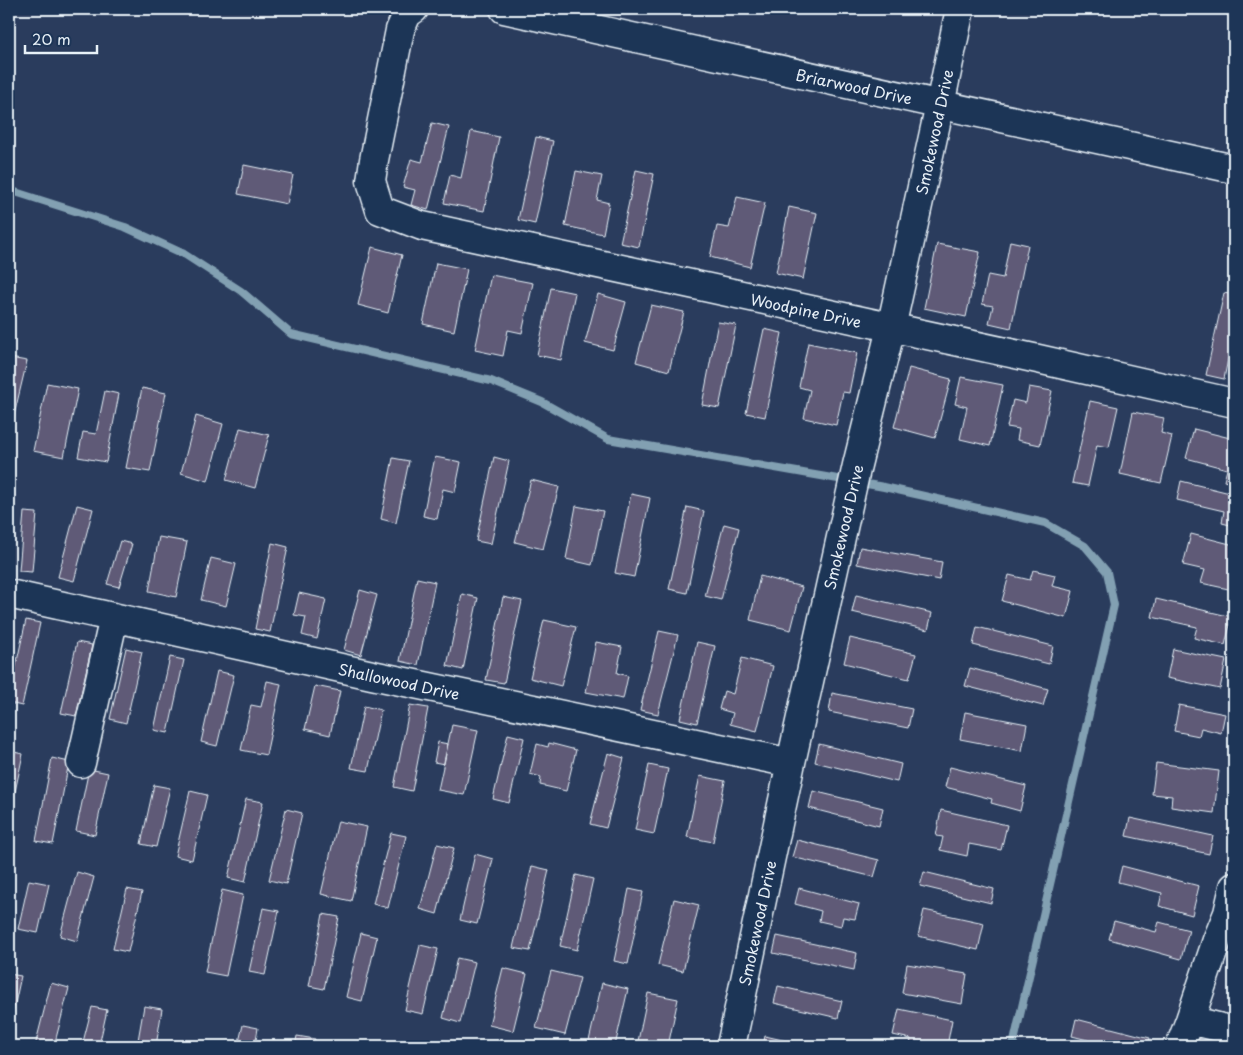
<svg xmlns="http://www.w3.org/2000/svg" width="1243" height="1055" viewBox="0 0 1243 1055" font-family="'Playpen Sans',sans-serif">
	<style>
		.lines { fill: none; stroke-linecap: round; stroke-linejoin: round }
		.stream { stroke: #82a0b2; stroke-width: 8 }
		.building { fill: #5e5a77; stroke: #e8f1f8 }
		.minor-casing { stroke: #e8f1f8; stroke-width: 31 }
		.minor { stroke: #1d3557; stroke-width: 28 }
		.labels { text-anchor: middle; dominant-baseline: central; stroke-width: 4.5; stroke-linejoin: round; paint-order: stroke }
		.street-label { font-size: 15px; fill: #e8f1f8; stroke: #1d3557 }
	</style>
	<rect width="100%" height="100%" fill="#2a3c5d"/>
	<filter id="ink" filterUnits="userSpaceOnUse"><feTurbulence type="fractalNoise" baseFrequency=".02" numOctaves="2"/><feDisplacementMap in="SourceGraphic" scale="10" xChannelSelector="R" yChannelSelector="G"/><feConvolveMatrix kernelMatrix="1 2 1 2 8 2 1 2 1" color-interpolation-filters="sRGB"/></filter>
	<g filter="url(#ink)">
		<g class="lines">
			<!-- stream -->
			<path class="stream" d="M9,190l116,37 59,27 57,37 50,43 200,47 51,21 66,37 276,48 161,36 40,23 22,26 7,33 -101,441"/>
		</g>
		<!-- building -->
		<path class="building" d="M432,123l17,4 -21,83 -17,-5 4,-15 -12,-3 8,-28 11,3z
			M471,131l28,6 -15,74 -40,-8 6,-28 11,3z
			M536,137l17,4 -18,83 -17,-4z
			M244,165l49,10 -6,29 -49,-10z
			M636,170l18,4 -15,73 -19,-4z
			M576,171l26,5 -5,24 12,3 -6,31 -38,-8z
			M737,197l28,6 -15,64 -40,-10 7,-31 12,2z
			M789,207l28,6 -14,66 -27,-6z
			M1010,241l18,4 -17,83 -22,-5 4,-17 -11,-2 6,-29 15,3z
			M937,244l43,8 -14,65 -42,-9z
			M372,247l30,8 -14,58 -30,-8z
			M436,263l31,6 -13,62 -31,-7z
			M491,275l42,8 -11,50 -14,-3 -5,26 -28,-6z
			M551,288l24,5 -14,67 -24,-5z
			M1224,293l10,2v34l-10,50 -18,-4z
			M598,294l28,8 -13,48 -28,-7z
			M651,305l33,7 -15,59 -33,-9z
			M718,322l18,3 -17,83 -17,-3z
			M764,329l18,4 -17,84 -19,-4z
			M808,343l49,10 -8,40 -6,-1 -7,33 -32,-7 6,-28 -11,-3z
			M10,358l17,3 -18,75v-75z
			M909,368l42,11 -16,59 -41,-11z
			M961,377l42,8 -13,61 -30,-7 7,-32 -12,-3z
			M47,383l31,6 -14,68 -31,-6z
			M1029,387l23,4 -12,54 -23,-5 2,-11 -12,-2 6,-27 13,3z
			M142,388l24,5 -16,79 -24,-4z
			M105,391l14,3 -13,68 -28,-5 5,-25 13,2z
			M1090,401l28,6 -9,40 -12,-2 -9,41 -16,-3z
			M1133,412l31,6 -3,15 11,3 -11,47 -41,-9z
			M196,416l27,8 -15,57 -27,-8z
			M240,428l29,7 -14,53 -29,-8z
			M1194,429l40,10v45l-10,-3 3,-12 -41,-11z
			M435,457l26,5 -6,30 -12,-3 -6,30 -14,-3z
			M494,457l15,4 -18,83 -15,-3z
			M393,458l16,3 -13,62 -15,-4z
			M531,480l28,7 -16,62 -28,-7z
			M1181,481l53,13v32l-12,-3 2,-12 -47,-11z
			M631,494l19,4 -16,79 -19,-4z
			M77,505l16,4 -19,72 -16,-4z
			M576,506l27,5 -11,54 -26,-6z
			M687,507l17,4 -17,82 -18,-4z
			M24,512l13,1 -5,59 -13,-1z
			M724,524l15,4 -18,72 -16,-4z
			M1191,534l43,11v41l-1,4 -32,-7 4,-13 -22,-5z
			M159,537l28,5 -11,55 -27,-6z
			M120,541l12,3 -13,43 -12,-3z
			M272,543l16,4 -18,85 -15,-3z
			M860,547l82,15 -3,18 -82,-16z
			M211,558l25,6 -10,42 -25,-6z
			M1033,570l22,5 -3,11 21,5 -7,27 -64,-17 7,-26 21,5z
			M760,576l42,11 -11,43 -41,-10z
			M417,578l18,4 -17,83 -18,-4z
			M360,590l17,5 -16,60 -17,-5z
			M299,593l27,6 -9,40 -15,-4 4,-18 -12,-2z
			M462,594l16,4 -15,72 -16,-4z
			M856,595l76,18 -4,17 -76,-18z
			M503,597l19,4 -18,82 -18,-3z
			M1156,599l76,18 -7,28 -31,-7 3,-11 -45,-10z
			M26,620l14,3 -18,83 -13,-3v-5z
			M544,620l32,7 -15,59 -31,-8z
			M977,627l76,19 -4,18 -76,-19z
			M659,631l19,4 -20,79 -18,-4z
			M850,638l66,16 -7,25 -65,-16z
			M77,642l15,3 -16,71 -15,-3z
			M596,642l26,5 -5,26 11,3 -5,23 -37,-7z
			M697,642l18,4 -18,77 -17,-4z
			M126,648l16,4 -16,71 -16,-4z
			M1173,649l53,11 -6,29 -53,-11z
			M170,657l14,3 -16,73 -14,-3z
			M742,658l31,8 -16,65 -27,-7 3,-11 -14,-4 5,-18 9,3z
			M970,668l78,21 -5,17 -78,-20z
			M217,671l17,4 -17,71 -16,-4z
			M267,681l14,3 -15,71 -25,-5 10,-45 10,2z
			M315,686l25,5 -10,44 -25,-6z
			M832,693l80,16 -4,19 -79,-16z
			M410,705l18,3 -16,83 -18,-4z
			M1179,705l46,9 -4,19 -20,-5 -2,8 -25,-5z
			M364,706l17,4 -13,61 -17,-3z
			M965,712l62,12 -5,27 -62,-12z
			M452,725l26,5 -14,65 -26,-5z
			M508,734l16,4 -15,65 -16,-4z
			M438,742l10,2 -4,20 -10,-2z
			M549,743l27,7 -10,41 -26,-6 1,-8 -11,-3 7,-30 11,3z
			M819,744l82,20 -4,18 -82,-20z
			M9,751l14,3 -14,66z
			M608,753l16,5 -18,70 -16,-4z
			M52,758l17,4 -16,82 -17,-3z
			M1156,763l63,8 -5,42 -43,-6 1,-11 -20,-2z
			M649,765l19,4 -14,65 -19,-4z
			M950,767l76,19 -6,25 -29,-8 1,-4 -47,-12z
			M89,769l19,4 -13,62 -19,-4z
			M700,776l25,5 -12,61 -26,-5z
			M154,785l16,3 -14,59 -15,-3z
			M190,791l17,4 -15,65 -17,-4z
			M813,791l70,17 -4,18 -70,-18z
			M246,799l17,3 -18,80 -17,-4z
			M286,809l16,4 -16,71 -17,-4z
			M941,810l66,15 -6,25 -32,-6 -2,12 -27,-6 3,-13 -7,-1z
			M1130,818l83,18 -4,18 -83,-18z
			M338,821l29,6 -16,74 -30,-7z
			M391,833l15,3 -18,72 -15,-4z
			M797,840l82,20 -5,17 -82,-20z
			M437,844l17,4 -17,66 -17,-5z
			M475,854l18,5 -16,65 -17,-4z
			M532,866l17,4 -19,81 -17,-3z
			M1122,866l77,20 -7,29 -33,-9 3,-13 -44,-11z
			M77,872l17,5 -17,64 -17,-5z
			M924,872l70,17 -3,14 -71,-17z
			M576,875l17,4 -16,71 -17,-4z
			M29,880l20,4 -11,49 -20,-4z
			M799,888l60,16 -4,15 -12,-2 -2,9 -22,-5 2,-10 -26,-7z
			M127,889l15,3 -14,60 -15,-3z
			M629,889l14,3 -15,72 -14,-3z
			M222,890l21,5 -17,81 -21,-4z
			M674,899l25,6 -16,66 -25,-6z
			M263,908l16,3 -14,64 -16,-3z
			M924,910l60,13 -6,27 -60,-14z
			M323,914l16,3 -15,72 -15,-3z
			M1114,921l42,11 3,-10 30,8 -8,29 -72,-20z
			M361,933l16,4 -15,64 -16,-4z
			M777,936l80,17 -3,17 -81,-17z
			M420,945l18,4 -15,65 -18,-4z
			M457,958l18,4 -15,61 -17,-5z
			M907,964l60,10 -5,30 -60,-11z
			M503,968l24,6 -14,57 -24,-6z
			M551,971l29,7 -15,57 -29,-7z
			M9,974l12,2 -12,55z
			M51,983l18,5 -15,58h-19z
			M602,983l26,6 -13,57 -26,-5z
			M778,986l64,15 -4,17 -64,-15z
			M648,993l30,6 -10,47h-31z
			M144,1006l18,3 -6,37h-19z
			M92,1007l15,3 -8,36h-17z
			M899,1009l53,11 -5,26 -11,-2v2h-26l1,-7 -18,-4z
			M1076,1019l74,19 -2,8h-37l-39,-10z
			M243,1025l15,3 -3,18h-17z
			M297,1036l18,3 -2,7h-18z
			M765,1036l44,10h-46z
			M199,1042l17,4h-18z"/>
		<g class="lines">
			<!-- minor casing -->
			<g class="minor-casing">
				<path id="minor" d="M414,9l-7,5 -7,16 -26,130 -3,21 9,29 42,16 616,133 196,44
					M504,9l730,160
					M9,594l363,81 419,88
					M81,763l33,-146
					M1190,1020l44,11
					M731,1046l59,-279 67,-302 34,-137 49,-223 20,-96
					M1180,1046l10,-26 27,-80 11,-27 6,-26"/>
			</g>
			<!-- minor -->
			<use href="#minor" class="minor"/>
		</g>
	</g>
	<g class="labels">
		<!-- street labels -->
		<g class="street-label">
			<text transform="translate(854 86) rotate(12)">Briarwood Drive</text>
			<text transform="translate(934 132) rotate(-78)">Smokewood Drive</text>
			<text transform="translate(806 310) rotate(12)">Woodpine Drive</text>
			<text transform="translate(843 527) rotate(-77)">Smokewood Drive</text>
			<text transform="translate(399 681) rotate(12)">Shallowood Drive</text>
			<text transform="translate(757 923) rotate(-78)">Smokewood Drive</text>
		</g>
	</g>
	<!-- margin -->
	<rect width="1243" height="1055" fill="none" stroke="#1d3557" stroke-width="30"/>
	<rect x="15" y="15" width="1213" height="1025" fill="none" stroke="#e8f1f8" stroke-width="2" filter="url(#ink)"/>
	<!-- scale -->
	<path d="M25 45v8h72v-8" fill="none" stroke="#e8f1f8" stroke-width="2.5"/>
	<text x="32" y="45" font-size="15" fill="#e8f1f8" stroke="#1d3557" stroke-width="4" paint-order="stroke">20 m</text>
</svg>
